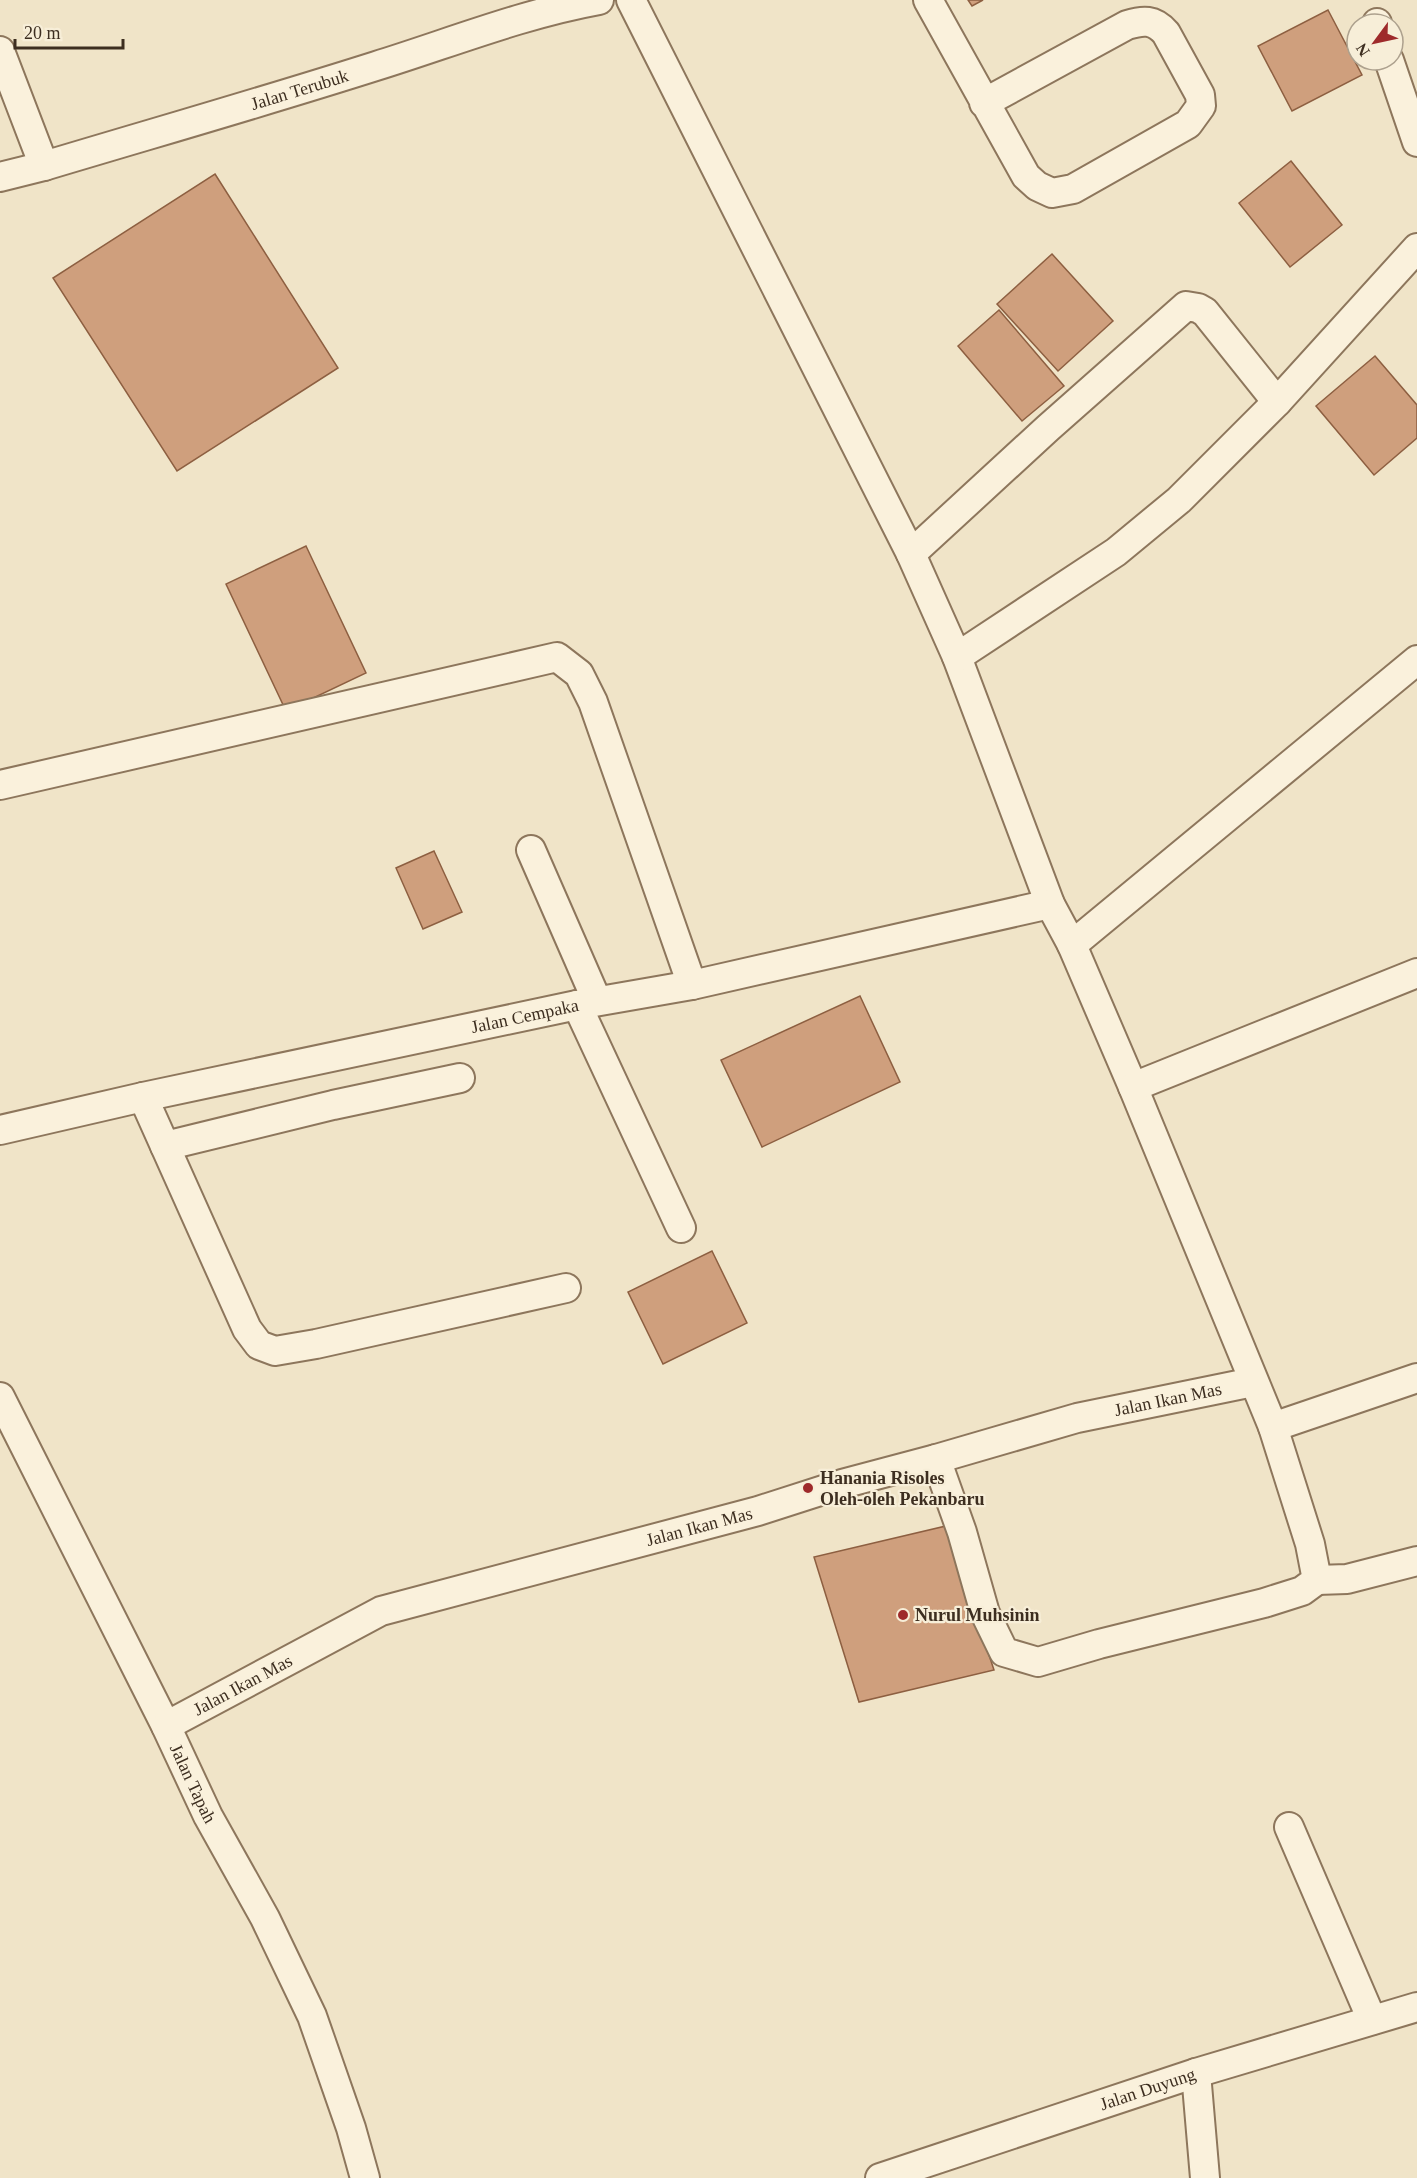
<svg xmlns="http://www.w3.org/2000/svg" width="1417" height="2178" viewBox="0 0 1417 2178" font-family="'Times New Roman',serif">
	<style>
		.building { fill: #cf9f7d; stroke: #8d5f41; stroke-width: 1.5 }
		.lines { fill: none; stroke-linecap: round; stroke-linejoin: round }
		.street-casing { stroke: #8d765c; stroke-width: 32 }
		.street { stroke: #faf1dc; stroke-width: 28 }
		.poi-dot { fill: #9e2a2b; stroke: #f7eed8; stroke-width: 2 }
		.labels { text-anchor: middle; dominant-baseline: central; stroke-width: 4.5; stroke-linejoin: round; paint-order: stroke }
		.street-label { font-size: 18px; fill: #3d2e20; stroke: #f7eed8 }
		.poi-label { font-size: 18px; font-weight: bold; fill: #3d2e20; stroke: #f7eed8; text-anchor: start }
	</style>
	<rect width="100%" height="100%" fill="#f0e4c8"/>
	<!-- building -->
	<path class="building" d="M968,0h15l-11,6z
		M1328,10l34,65 -70,36 -34,-65z
		M1291,161l51,64 -52,42 -51,-64z
		M215,174l123,194 -161,103 -124,-193z
		M1052,254l61,67 -55,50 -61,-67z
		M999,310l65,76 -42,35 -64,-75z
		M1375,356l42,49v33l-43,37 -58,-69z
		M306,546l60,127 -80,38 -60,-127z
		M434,851l28,61 -39,17 -27,-61z
		M860,996l40,86 -138,65 -41,-87z
		M712,1251l35,72 -84,41 -35,-72z
		M946,1526l48,144 -135,32 -45,-145z"/>
	<g class="lines">
		<!-- street casing -->
		<g class="street-casing">
			<g id="street">
				<path d="M631,0l280,554 46,103 93,247 22,41 61,142 140,340 37,117 7,36 -15,11 -38,12 -165,41 -61,18 -34,-10 -19,-39 -23,-81 -26,-73"/>
				<path d="M928,0l98,176 11,10 15,7 21,-4 115,-65 13,-18 -1,-11 -34,-62c-12,-14 -23,-13 -39,-8l-143,78"/>
				<path d="M1377,23v1"/>
				<path d="M0,51l44,115"/>
				<path d="M1389,60l28,82"/>
				<path id="s1" d="M0,177l44,-11c110,-33 222,-65 332,-100 74,-23 146,-52 223,-66"/>
				<path d="M911,554l137,-126 138,-122 12,2 7,4 72,90"/>
				<path d="M957,657l159,-105 63,-52 98,-98 140,-154"/>
				<path d="M0,785l557,-128 22,17 14,28 99,283"/>
				<path d="M531,850l66,151"/>
				<path d="M1072,945l345,-285"/>
				<path d="M577,1005l104,223"/>
				<path d="M1133,1087l284,-114"/>
				<path d="M143,1097l104,232 12,16 16,6 41,-7 250,-56"/>
				<path id="s2" d="M0,1130l143,-33 434,-92 115,-20 358,-81"/>
				<path d="M165,1146l168,-41 127,-27"/>
				<path id="s3" d="M0,1397l166,329 42,90 57,102 47,98 39,112 14,50"/>
				<path d="M1273,1427l144,-49"/>
				<path d="M1317,1580l30,-1 70,-18"/>
				<path id="s4" d="M166,1726l215,-115 377,-100 84,-27 94,-25 141,-41 176,-36"/>
				<path d="M1289,1827l83,193"/>
				<path d="M1196,2073l9,105"/>
				<path id="s5" d="M880,2178l316,-105 221,-66"/>
			</g>
		</g>
		<!-- street -->
		<use href="#street" class="street"/>
	</g>
	<!-- markers -->
	<g class="poi-dot">
		<circle cx="808" cy="1488" r="6"/>
		<circle cx="903" cy="1615" r="6"/>
	</g>
	<g class="labels">
		<!-- street labels -->
		<g class="street-label">
			<text stroke="none"><textPath href="#s1" startOffset="312">Jalan Terubuk</textPath></text>
			<text stroke="none"><textPath href="#s2" startOffset="537">Jalan Cempaka</textPath></text>
			<text stroke="none"><textPath href="#s4" startOffset="1059">Jalan Ikan Mas</textPath></text>
			<text stroke="none"><textPath href="#s4" startOffset="573">Jalan Ikan Mas</textPath></text>
			<text stroke="none"><textPath href="#s4" startOffset="87">Jalan Ikan Mas</textPath></text>
			<text stroke="none"><textPath href="#s3" startOffset="432">Jalan Tapah</textPath></text>
			<text stroke="none"><textPath href="#s5" startOffset="282">Jalan Duyung</textPath></text>
		</g>
		<!-- poi labels -->
		<g class="poi-label">
			<text x="820" y="1478">Hanania Risoles<tspan x="820" dy="21">Oleh-oleh Pekanbaru</tspan></text>
			<text x="915" y="1615">Nurul Muhsinin</text>
		</g>
	</g>
	<!-- north arrow -->
	<g transform="translate(1375 42) rotate(237)"><circle r="28" fill="#f7eed8" stroke="#ada18e" stroke-width="1.5"/>
	<path d="M0-4.5L10 22L0 15L-10 22Z" fill="#9e2a2b"/>
	<text y="-9" font-size="16" font-weight="bold" text-anchor="middle" fill="#3d2e20">N</text>
	</g>
	<!-- scale -->
	<path d="M15 39v9h108v-9" fill="none" stroke="#3d2e20" stroke-width="3"/>
	<text x="24" y="39" font-size="18" fill="#3d2e20" stroke="#f7eed8" stroke-width="4.5" paint-order="stroke">20 m</text>
</svg>
